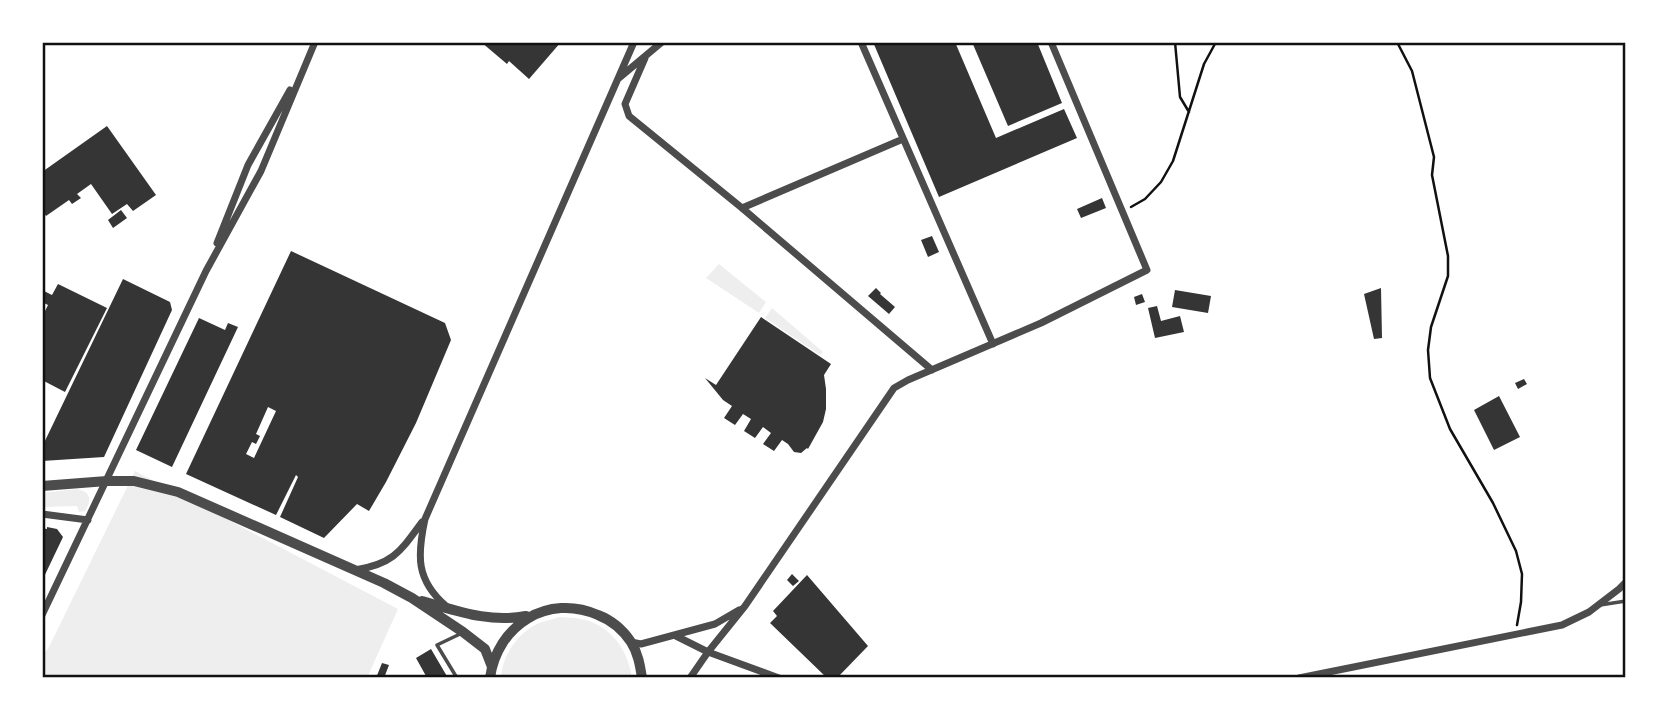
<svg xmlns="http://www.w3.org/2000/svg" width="1668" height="720" viewBox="0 0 1668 720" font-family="Commissioner,sans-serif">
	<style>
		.green { fill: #eee }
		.building { fill: #353535; fill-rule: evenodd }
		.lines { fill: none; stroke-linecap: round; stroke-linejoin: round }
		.path { stroke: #111; stroke-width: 2.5 }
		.service { stroke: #4c4c4c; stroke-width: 3.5 }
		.minor { stroke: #4c4c4c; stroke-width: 7 }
		.tertiary { stroke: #4c4c4c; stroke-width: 10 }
		.neatline { fill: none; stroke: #111; stroke-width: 2.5 }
	</style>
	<rect width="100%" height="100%" fill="#fff"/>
	<!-- green -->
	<path class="green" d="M719,264l47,38 -7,11 -53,-35z
		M772,308l51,44 -3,3 -55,-37z
		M135,471l263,138 -31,69h-325v-23l6,-6z
		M77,489c14,3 15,11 8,22l-6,1 -2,-6 -35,1v-14z
		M559,617c7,1 15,0 22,2 30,6 47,31 51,59h-131c1,-22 16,-44 36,-54 6,-3 15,-4 22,-7z"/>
	<!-- building -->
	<path class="building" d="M481,42h80l-32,37 -20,-18 -2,3z
		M873,42h82l41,96 68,-29 13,29 -138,59z
		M972,42h65l25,61 -54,23z
		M107,126l49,69 -23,16 -6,-7 -15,10 -21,-30 -14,10 4,4 -9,6 -3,-4 -23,16 -4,-6v-38z
		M1102,198l4,10 -25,10 -4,-9z
		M121,210l6,8 -14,10 -5,-8z
		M932,236l7,16 -11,5 -7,-17z
		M291,251l154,72 6,17 -35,83 -30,59 -17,29 -12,-7 -33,34 -44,-21 18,-40 -2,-2 -20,40 -90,-41zM268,407l8,4 -22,47 -8,-4 6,-12 4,2 4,-8 -4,-2z
		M123,279l47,23 2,8 -68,147 -62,4v-14z
		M58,284l49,24 -42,84 -23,-12v-63l6,-12 -6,-3v-12l10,5z
		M876,288l5,5 -1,1 15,13 -6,7 -21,-18z
		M1381,288l1,50 -8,1 -10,-45z
		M1175,290l36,6 -3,17 -36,-6z
		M1142,294l3,8 -9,3 -2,-8z
		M1157,306l4,15 19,-5 4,16 -29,6 -7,-30z
		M761,317l70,47 -7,11 2,14v20l-3,13 -15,27 -1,-1 -6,5 -7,-1 -6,-8 -6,-4 -8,11 -11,-7 8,-11 -8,-6 -8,11 -11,-7 7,-12 -8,-5 -8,11 -11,-7 8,-12 -9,-6 -18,-22 11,7z
		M199,318l26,12 3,-7 10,4 -66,140 -36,-17z
		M1524,379l3,5 -9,5 -3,-6z
		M1499,396l21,41 -26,13 -20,-40z
		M47,527l10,2 6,8 -21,44v-53l5,1z
		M792,574l7,7 -6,5 -6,-6z
		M807,575l61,71 -31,32h-10l-57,-55 7,-7 -4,-5z
		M431,649l17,29h-26l4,-2 -10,-18z
		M382,663l7,2 -5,13h-8z"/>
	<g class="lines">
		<!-- path -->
		<path class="path" d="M1175,42l5,55 9,15
			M1397,42l15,29 22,86 -2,18 16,81v20l-17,51 -3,23 2,28 20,51 43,74 23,48 6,23 -1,28 -4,23
			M1131,207l14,-8 16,-17 12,-21 31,-97 12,-22"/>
		<!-- service -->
		<path class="service" d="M1600,605l26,-4
			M457,678l-20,-33 23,-11"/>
		<!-- minor -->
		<path class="minor" d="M861,42l132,302
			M645,58l-20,46 4,12 113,92 190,162
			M619,78l43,-36
			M742,208l161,-69
			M217,243l31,-78 42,-75
			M42,514l46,6
			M355,570c38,-6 45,-18 67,-48
			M446,606c-30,-26 -29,-50 -21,-87l209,-477
			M42,615l164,-344 55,-100 54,-129
			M676,636l32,16 71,26
			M631,642l10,2 74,-20 24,-14
			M690,678l18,-26 37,-46 149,-218 14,-8 133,-57 106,-53 -96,-228
			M1299,678l263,-53 27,-13 30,-23 7,-7"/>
		<!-- tertiary -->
		<path class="tertiary" d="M42,486l65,-5h27l44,11 206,91 28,15 51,34 22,17 7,18
			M422,601c36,10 67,22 104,15
			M490,678c7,-53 58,-85 108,-63 13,5 25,15 33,27 7,11 9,23 11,36"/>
	</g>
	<!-- border -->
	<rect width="1668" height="720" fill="none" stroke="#ffffff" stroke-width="88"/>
	<rect x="44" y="44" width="1580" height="632" class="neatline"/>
</svg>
